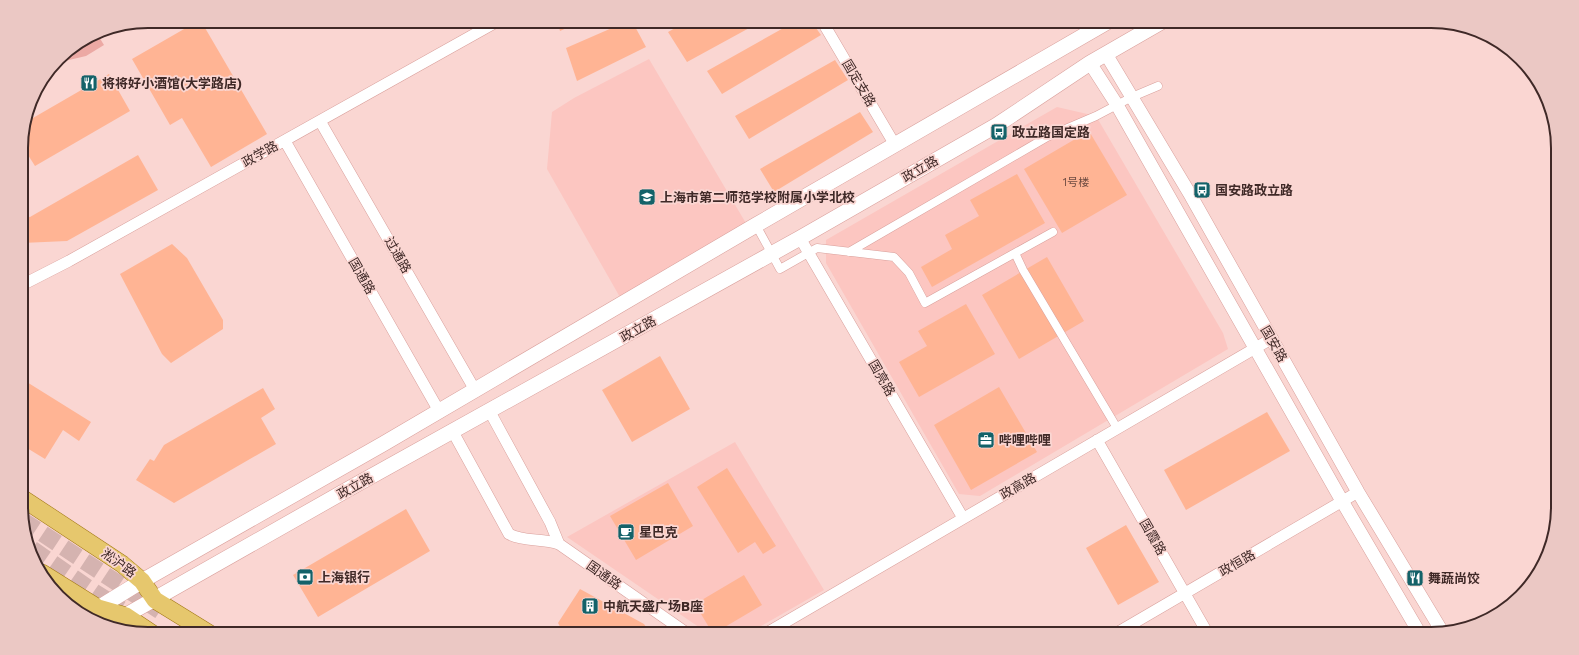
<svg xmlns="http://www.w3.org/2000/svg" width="1579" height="655" viewBox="0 0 1579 655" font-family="'Work Sans','Noto Sans SC',sans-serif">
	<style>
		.built { fill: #fcc6c1 }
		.green { fill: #eca9a4 }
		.building { fill: #ffb494 }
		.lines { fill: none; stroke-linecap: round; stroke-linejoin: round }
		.primary-tunnel { stroke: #d5b3b0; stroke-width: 17; stroke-dasharray: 17 8; stroke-linecap: butt }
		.pedestrian-casing { stroke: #d9a09c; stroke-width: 9 }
		.minor-casing { stroke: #d9a09c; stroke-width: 12 }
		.tertiary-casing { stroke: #d9a09c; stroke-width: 14 }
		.secondary-casing { stroke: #d9a09c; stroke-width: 16 }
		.primary-casing { stroke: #a17715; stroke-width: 18 }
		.pedestrian { stroke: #fff; stroke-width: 8 }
		.minor { stroke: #fff; stroke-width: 11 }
		.tertiary { stroke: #fff; stroke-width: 13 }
		.secondary { stroke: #fff; stroke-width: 15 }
		.primary { stroke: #e6c76d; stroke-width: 17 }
		.labels { text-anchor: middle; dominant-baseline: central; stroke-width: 3.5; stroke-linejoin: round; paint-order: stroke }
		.number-label { font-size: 11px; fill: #6f4c42 }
		.poi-label { font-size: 13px; font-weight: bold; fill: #3f2927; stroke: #fad6d2; text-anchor: start }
		.street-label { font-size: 13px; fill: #3f2927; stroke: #fad6d2 }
		.rim { fill: none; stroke: #3f2927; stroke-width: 2 }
	</style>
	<rect width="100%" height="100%" fill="#fad6d2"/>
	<!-- built -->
	<path class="built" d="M649,59l98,166 -126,74 -74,-130 5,-57 22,-14z
		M1057,107l39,9 127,217 5,16 -248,147 -21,-2 -133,-231v-23z
		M735,442l89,148 -77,44h-38l-142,-97z"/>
	<!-- green -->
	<path class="green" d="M96,32l8,13 -18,11 -30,7 8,-10z"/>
	<!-- building -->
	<path class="building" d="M198,21h3l66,113 -56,33 -29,-49 -12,7 -38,-66z
		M557,21h25l-22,10z
		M628,21h4l14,26 -69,34 -11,-33z
		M688,21h74l-75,41 -19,-30z
		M796,21h15l10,14 -99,59 -15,-23z
		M835,60l13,20 -99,59 -14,-23z
		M109,74l21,37 -95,55 -12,-19 2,-6 -3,-5 4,-14z
		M860,112l13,20 -99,60 -14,-23z
		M1089,131l38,64 -65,38 -38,-64z
		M138,155l20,35 -91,51 -45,2 -1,-27 9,1z
		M1017,174l28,49 -113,64 -11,-20 31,-18 -7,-14 34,-19 -9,-16z
		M172,244l15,14 36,62v9l-52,34 -9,-9 -42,-80z
		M1047,257l37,64 -65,38 -37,-64z
		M966,304l29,50 -76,43 -20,-35 28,-16 -9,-15z
		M660,356l30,53 -58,33 -30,-52z
		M22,379l69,43 -12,19 -16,-11 -18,29 -23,-14z
		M999,387l38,65 -66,38 -37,-65z
		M263,388l12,21 -14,9 15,26 -102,59 -38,-23 14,-21 4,2 10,-16z
		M1267,412l23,39 -104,59 -22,-40z
		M727,468l49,78 -13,8 -8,-12 -17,11 -41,-66z
		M668,483l25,43 -57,34 -26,-44z
		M406,509l24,42 -112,66 -25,-42z
		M1126,525l33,57 -41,23 -32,-57z
		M744,575l18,30 -49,29 -18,-30z
		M580,589l64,35 7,10h-87l-6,-11z"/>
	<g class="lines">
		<!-- primary-tunnel -->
		<path class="primary-tunnel" d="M22,520l138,91
			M32,549l62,43 27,17"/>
		<!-- pedestrian casing -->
		<g class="pedestrian-casing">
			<path id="pedestrian" d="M756,225l24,44 37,-21 77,9 15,16 16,30 90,-50 8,17 94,158
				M849,252l198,-115 49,-21 36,-19 26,-11
				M1015,253l38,-21"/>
		</g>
		<!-- minor casing -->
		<g class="minor-casing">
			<path id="minor" d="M822,21l73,124
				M320,121l155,269
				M285,141l154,270
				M800,238l163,280
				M22,285l47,-24 429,-240
				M490,412l60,110 9,22
				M453,432l56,102c15,8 33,4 50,10l129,90
				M1097,440l111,194
				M765,634l506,-295
				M1115,634l243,-142"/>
		</g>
		<!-- tertiary casing -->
		<g class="tertiary-casing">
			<path id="tertiary" d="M1106,54l85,142 167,296 85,141
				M1090,63l27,42 225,396 78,133"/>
		</g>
		<!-- secondary casing -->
		<g class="secondary-casing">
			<path id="secondary" d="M87,615l55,-34 241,-137 373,-219 353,-204
				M107,626l245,-139 448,-249 197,-113 93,-62 73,-42"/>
		</g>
		<!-- primary casing -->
		<g class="primary-casing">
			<path id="primary" d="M22,498l100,66 20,17 13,19 55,34
				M42,573l56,35 28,8 27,18"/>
		</g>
		<!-- pedestrian -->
		<use href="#pedestrian" class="pedestrian"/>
		<!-- minor -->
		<use href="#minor" class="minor"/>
		<!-- tertiary -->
		<use href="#tertiary" class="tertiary"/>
		<!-- secondary -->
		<use href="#secondary" class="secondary"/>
		<!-- primary -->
		<use href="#primary" class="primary"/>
	</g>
	<!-- icons -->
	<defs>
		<g id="restaurant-square" transform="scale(0.9)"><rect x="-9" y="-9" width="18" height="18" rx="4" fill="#136269" stroke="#fad6d2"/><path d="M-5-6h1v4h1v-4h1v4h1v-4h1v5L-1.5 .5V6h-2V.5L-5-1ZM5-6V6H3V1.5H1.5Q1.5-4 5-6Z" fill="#fff"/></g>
		<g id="bus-square" transform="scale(0.9)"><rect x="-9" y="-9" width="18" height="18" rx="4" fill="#136269" stroke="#fad6d2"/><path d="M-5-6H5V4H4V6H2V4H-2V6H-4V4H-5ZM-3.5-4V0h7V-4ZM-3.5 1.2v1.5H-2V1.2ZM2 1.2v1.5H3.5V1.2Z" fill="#fff"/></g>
		<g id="school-square" transform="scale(0.9)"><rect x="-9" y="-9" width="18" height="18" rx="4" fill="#136269" stroke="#fad6d2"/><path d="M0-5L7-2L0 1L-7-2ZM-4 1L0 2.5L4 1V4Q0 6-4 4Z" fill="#fff"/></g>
		<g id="office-square" transform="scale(0.9)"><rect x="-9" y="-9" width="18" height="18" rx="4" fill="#136269" stroke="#fad6d2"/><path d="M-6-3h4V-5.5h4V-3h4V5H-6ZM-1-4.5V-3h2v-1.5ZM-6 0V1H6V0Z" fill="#fff"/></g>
		<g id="cafe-square" transform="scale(0.9)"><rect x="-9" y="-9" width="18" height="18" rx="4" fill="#136269" stroke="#fad6d2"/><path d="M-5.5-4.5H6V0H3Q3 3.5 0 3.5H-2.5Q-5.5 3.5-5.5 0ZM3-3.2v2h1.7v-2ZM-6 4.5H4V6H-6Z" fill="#fff"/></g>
		<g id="bank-square" transform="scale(0.9)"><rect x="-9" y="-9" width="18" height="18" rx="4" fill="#136269" stroke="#fad6d2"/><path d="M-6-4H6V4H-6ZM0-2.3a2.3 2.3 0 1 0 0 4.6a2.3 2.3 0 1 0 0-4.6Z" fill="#fff"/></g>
		<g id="building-square" transform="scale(0.9)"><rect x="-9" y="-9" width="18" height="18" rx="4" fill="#136269" stroke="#fad6d2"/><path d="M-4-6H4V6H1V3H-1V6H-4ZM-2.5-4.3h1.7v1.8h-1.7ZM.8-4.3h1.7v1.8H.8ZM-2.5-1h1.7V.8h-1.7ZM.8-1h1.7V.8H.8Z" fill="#fff"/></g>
	</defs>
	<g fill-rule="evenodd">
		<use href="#restaurant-square" x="89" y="83"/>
		<use href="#bus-square" x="999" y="132"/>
		<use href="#bus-square" x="1202" y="190"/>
		<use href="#school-square" x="647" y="197"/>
		<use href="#office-square" x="986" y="440"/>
		<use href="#cafe-square" x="626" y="532"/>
		<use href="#bank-square" x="305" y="577"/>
		<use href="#restaurant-square" x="1415" y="578"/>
		<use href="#building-square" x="590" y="606"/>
	</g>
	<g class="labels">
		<!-- number labels -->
		<g class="number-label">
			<text x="1076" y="182">1号楼</text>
		</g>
		<!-- poi labels -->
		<g class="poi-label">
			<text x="102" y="83">将将好小酒馆(大学路店)</text>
			<text x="1012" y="132">政立路国定路</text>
			<text x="1215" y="190">国安路政立路</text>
			<text x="660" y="197">上海市第二师范学校附属小学北校</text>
			<text x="999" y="440">哔哩哔哩</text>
			<text x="639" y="532">星巴克</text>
			<text x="318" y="577">上海银行</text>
			<text x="1428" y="578">舞蔬尚饺</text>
			<text x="603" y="606">中航天盛广场B座</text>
		</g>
		<!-- street labels -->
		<g class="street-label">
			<text transform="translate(859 83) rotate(59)">国定支路</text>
			<text transform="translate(260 154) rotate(-29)">政学路</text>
			<text transform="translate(920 169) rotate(-30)">政立路</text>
			<text transform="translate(398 255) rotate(60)">过通路</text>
			<text transform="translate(362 276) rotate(60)">国通路</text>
			<text transform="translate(638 329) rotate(-29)">政立路</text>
			<text transform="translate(1274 344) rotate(60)">国安路</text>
			<text transform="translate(882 378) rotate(60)">国亮路</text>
			<text transform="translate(355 486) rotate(-29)">政立路</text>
			<text transform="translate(1018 486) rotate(-30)">政高路</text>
			<text transform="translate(1153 537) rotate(60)">国霞路</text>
			<text transform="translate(119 563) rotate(36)">淞沪路</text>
			<text transform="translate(1237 563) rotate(-30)">政恒路</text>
			<text transform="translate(604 575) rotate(35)">国通路</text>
		</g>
	</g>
	<!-- crop -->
	<path d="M0 0H1579V655H0ZM148 28H1431A120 120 0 0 1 1551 148V507A120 120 0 0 1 1431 627H148A120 120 0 0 1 28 507V148A120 120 0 0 1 148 28Z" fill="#ebc8c4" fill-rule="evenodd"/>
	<path class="rim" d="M148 28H1431A120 120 0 0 1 1551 148V507A120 120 0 0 1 1431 627H148A120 120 0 0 1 28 507V148A120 120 0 0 1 148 28Z"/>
</svg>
